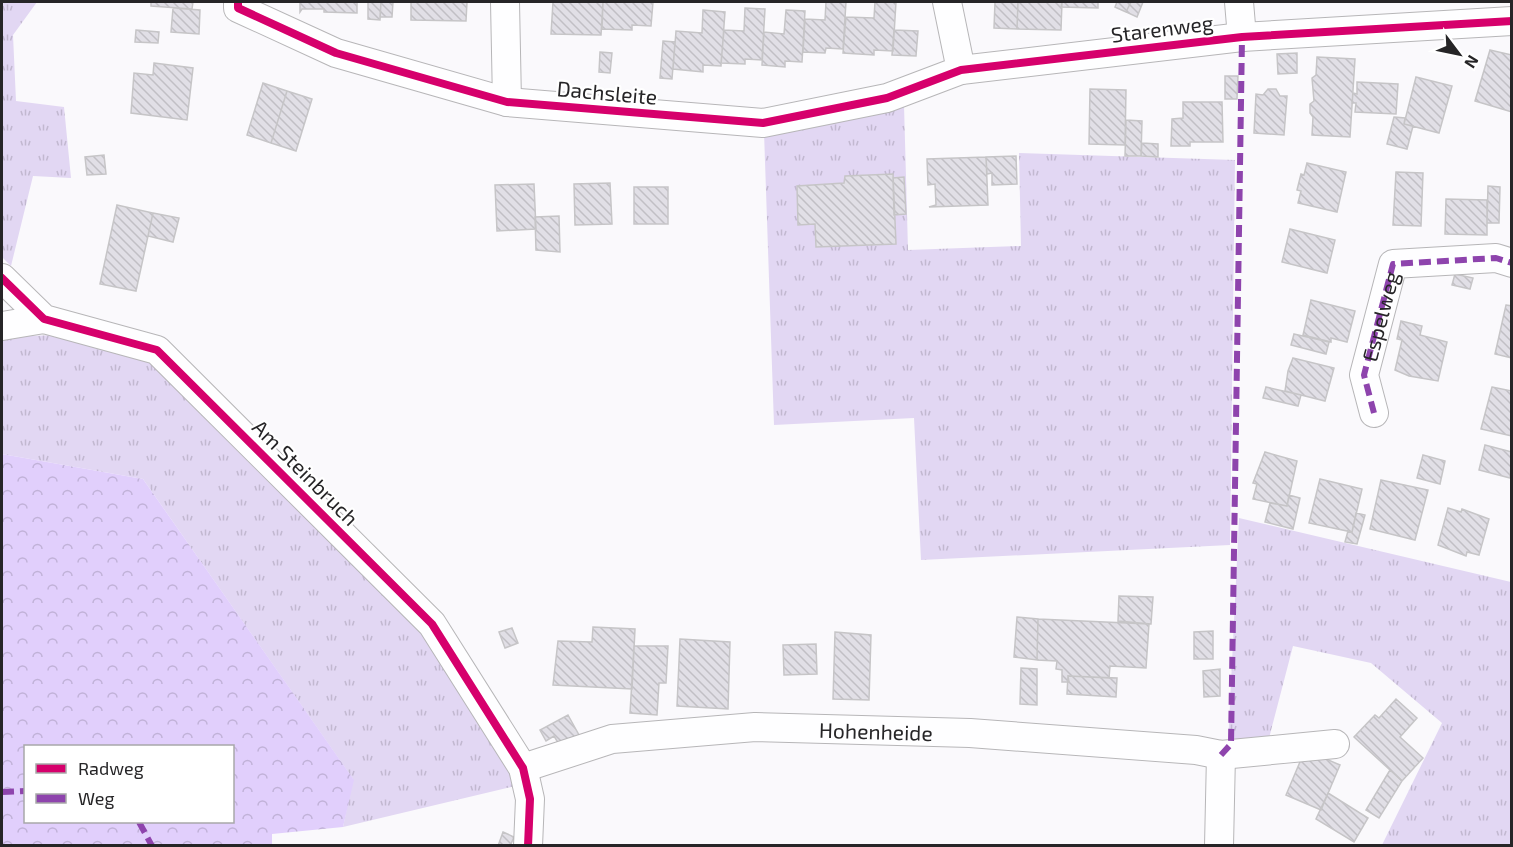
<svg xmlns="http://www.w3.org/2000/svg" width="1513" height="847" viewBox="0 0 1513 847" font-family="'Exo 2',sans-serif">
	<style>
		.grass { fill: url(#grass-tufts) }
		.forest { fill: url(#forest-crowns); fill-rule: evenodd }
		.building { fill: url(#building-back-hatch); stroke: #c6c5c7; stroke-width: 1.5 }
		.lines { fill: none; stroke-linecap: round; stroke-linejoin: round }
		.minor-casing { stroke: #b7b6b8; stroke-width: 30 }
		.minor { stroke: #fefeff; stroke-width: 28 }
		.quiet { stroke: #8e44ad; stroke-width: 6; stroke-dasharray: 12 6; stroke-linecap: butt }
		.cycleway-casing { stroke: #fff; stroke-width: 11 }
		.cycleway { stroke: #d6006c; stroke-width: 8 }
		.labels { text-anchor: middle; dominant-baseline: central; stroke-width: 4.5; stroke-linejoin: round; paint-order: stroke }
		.street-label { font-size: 21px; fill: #262527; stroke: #fff }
	</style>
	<defs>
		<pattern id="grass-tufts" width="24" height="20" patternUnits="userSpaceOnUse" patternTransform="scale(1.5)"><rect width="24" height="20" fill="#e2d7f3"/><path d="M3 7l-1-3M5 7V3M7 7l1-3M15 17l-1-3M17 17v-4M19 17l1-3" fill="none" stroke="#c2b8d0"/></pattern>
		<pattern id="forest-crowns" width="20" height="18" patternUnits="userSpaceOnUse" patternTransform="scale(1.5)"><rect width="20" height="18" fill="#e1cffc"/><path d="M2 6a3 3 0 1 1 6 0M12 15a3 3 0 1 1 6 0" fill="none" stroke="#c1b2d8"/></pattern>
		<pattern id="building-back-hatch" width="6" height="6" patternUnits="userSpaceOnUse" patternTransform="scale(1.5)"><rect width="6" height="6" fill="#e1dfe6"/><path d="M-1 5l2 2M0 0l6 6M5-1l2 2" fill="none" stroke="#c1bfc5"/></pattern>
	</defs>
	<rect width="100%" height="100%" fill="#faf9fc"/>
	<!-- grass -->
	<path class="grass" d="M2,2h35l-24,33 3,66 48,6 7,71 -38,-2 -22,90 -9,-9z
		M904,105l4,145 113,-4 -2,-93 216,7 -5,385 -309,15 -7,-142 -140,7 -10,-293z
		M56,335l90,25 144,129 137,136 97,159 -181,43 10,-48 -210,-300 -141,-25v-117z
		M1239,518l272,64v263h-129l60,-122 -71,-60 -78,-17 -25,96 -40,3z"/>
	<!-- forest -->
	<path class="forest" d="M2,454l141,25 211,301 -11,47 -71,7v11h-270zM26,746h206v76h-206z"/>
	<!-- building -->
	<path class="building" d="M151,2h42l-1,7 -41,-3z
		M300,2h57v11l-33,-1v-3h-22l-2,3z
		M368,2h13l-1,18 -12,-1z
		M381,2h12l-1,15h-12z
		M411,2h56l-1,19 -55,-1z
		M553,2h50l-2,33 -50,-1z
		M603,2h50l-2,24 -19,-1v5l-30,-1z
		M826,2h20l-3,47 -17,-1 -1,5 -22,-1 2,-33 20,1z
		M875,2h21l-3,49 -19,-1v5l-31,-2 3,-36 28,1z
		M995,2h23l-1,27 -23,-1z
		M1018,2h44l-1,28 -44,-1z
		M1062,2h36v6l-37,-1z
		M1117,2h14l-5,10 -11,-5z
		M1131,2h12l-6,15 -11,-5z
		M173,8l27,2 -1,24 -28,-2z
		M745,8l20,1 -3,51 -17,-1v5l-24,-1 3,-33 20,1z
		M703,10l22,2 -4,54 -18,-1v7l-30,-3 3,-38 26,2z
		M786,10l19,1 -3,51 -17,-1v6l-23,-2 2,-33 20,2z
		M136,30l23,2 -1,11 -23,-1z
		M894,30l24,1 -2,25 -24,-1z
		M663,41l12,1 -3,37 -12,-1z
		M1490,50l22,5v57l-37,-11z
		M600,52l12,1 -2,20 -11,-1z
		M1297,53v20l-19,1 -1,-20z
		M1317,57l38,2 -5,78 -38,-2 1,-18 -3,-4v-9l4,-3 -2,-23 4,-3z
		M154,63l39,5 -6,52 -56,-7 3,-40 19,2z
		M1225,76h13l-1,23h-12z
		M1416,77l36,9 -13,47 -35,-9z
		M1357,82l41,2 -2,30 -41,-2 1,-9h-4l1,-10 4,1z
		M263,83l24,8 -16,52 -24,-8z
		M1090,89l36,1 -1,55 -36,-1z
		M1268,89h8l4,7h7l-3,39 -30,-2 2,-39 7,1z
		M287,91l25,8 -16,52 -25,-8z
		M1183,102h39l1,40h-33v4h-19l1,-27 11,-1z
		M1394,117l11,1 -1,6 9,2 -6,23 -20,-5z
		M1126,120l16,1 -1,35h-16z
		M1142,143l16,1v13l-17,-1z
		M104,155l2,19 -19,1 -2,-18z
		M1016,156l1,28 -25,1v-12l-5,1 -1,-17z
		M986,157l2,48 -59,2 7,-2 -1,-21 -7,1 -1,-26z
		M1307,163l39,9 -9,40 -39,-9 3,-12 -4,-1 4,-16 3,1z
		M1396,172l27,1 -2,53 -28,-1z
		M893,174l3,70 -80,3 -1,-23 -17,1 -1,-39 47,-3 1,-7z
		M904,177l2,37 -12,1 -1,-37z
		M610,183l2,41 -37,1 -1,-41z
		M534,184l2,45 -39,2 -2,-46z
		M1488,186l12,1 -1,36h-12z
		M634,187h34v37h-34z
		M1446,199l41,1v35l-42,-1z
		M117,205l36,8 -17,78 -36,-7z
		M153,213l26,5 -6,24 -25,-6z
		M559,216l1,36 -24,-2 -1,-33z
		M1290,229l45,11 -8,33 -45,-11z
		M1455,274l18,4 -3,11 -18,-4z
		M1311,300l44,11 -8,31 -16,-4v4l-28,-7z
		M1506,305l6,1v52l-17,-4z
		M1401,321l21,5 -2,9 27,7 -9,39 -29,-5 -14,-6 7,-30 -5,-1z
		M1294,334l35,8 -3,12 -35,-9z
		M1293,358l41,10 -9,33 -40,-10 3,-20z
		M1266,387l35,8 -3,11 -35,-8z
		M1492,387l20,4v45l-31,-7z
		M1485,445l27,7 -2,26 -31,-8z
		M1265,452l32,9 -10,45 -34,-7 4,-15 -4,-1z
		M1423,455l22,6 -5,23 -23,-6z
		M1320,479l42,10 -10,43 -43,-9z
		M1381,480l47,10 -13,50 -45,-11z
		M1289,495l11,3 -7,31 -28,-7 5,-19 17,3z
		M1448,508l13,4 1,-3 27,10 -10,36 -12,-3 -1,4 -28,-11z
		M1356,513l9,2 -8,29 -12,-2 3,-11 4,1z
		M1119,596l34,1 -2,27 -33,-3z
		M1017,617l21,2 -1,41 -23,-3z
		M1038,619l111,5 -3,44 -36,-2 -1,12 -41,-2 1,6h-7v-12l-6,-1 1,-8 -20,-1z
		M593,627l42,2 -3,60 -79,-4 5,-44 34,1z
		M512,628l6,15 -13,5 -6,-16z
		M1213,631v28h-19v-27z
		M835,632l36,3 -2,65 -36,-1z
		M680,639l50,3 -2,67 -51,-3z
		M816,644l1,30 -33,1 -1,-30z
		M634,646h34l-2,37h-7l-2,32 -27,-2z
		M1021,668l16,1v36l-17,-1z
		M1220,669v27l-16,1 -1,-26z
		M1068,676l49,2 -1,19 -49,-3z
		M1396,699l21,19 -17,19 23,21 -21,23 -48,-44 21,-22 4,3z
		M568,715l11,20 -19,11 -6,-10 -8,5 -6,-11z
		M1305,750l35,15 -19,45 -35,-15z
		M1390,770l12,11 -23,37 -13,-8z
		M1328,793l40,25 -14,24 -38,-23z
		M503,832l11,5 -4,9h-12z"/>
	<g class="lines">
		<!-- minor casing -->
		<g class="minor-casing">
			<g id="minor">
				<path d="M238,2v6l98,45 171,49 256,21 124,-25 74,-28 281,-33 270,-16"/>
				<path d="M505,2l2,100"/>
				<path d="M947,2l14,68"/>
				<path d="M1239,2l3,35"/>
				<path d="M2,278l42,41 113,31 275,274 91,144 7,31 -2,47"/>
				<path d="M2,326l42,-7"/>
				<path id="s1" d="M1374,413l-10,-38 29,-111 103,-6 16,5"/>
				<path id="s2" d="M523,768l89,-29 143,-12 215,6 226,17 25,5 114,-11"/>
				<path d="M1219,846l2,-91"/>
			</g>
		</g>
		<!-- minor -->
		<use href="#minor" class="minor"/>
		<!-- quiet -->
		<path class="quiet" d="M1374,413l-10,-38 29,-111 103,-6 16,5
			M1221,755l10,-11 11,-707
			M2,792l24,-1
			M139,822l13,24"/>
		<!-- cycleway casing -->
		<g class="cycleway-casing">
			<path id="cycleway" d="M238,2v6l98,45 171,49 256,21 124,-25 74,-28 281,-33 270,-16
				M2,278l42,41 113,31 275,274 91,144 7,31 -2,47"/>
		</g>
		<!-- cycleway -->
		<use href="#cycleway" class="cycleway"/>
	</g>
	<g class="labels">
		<!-- street labels -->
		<g class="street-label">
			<text transform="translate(1162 28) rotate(-7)">Starenweg</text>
			<text transform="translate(607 92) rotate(5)">Dachsleite</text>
			<text stroke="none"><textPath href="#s1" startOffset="100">Espelweg</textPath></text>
			<text transform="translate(306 472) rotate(45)">Am Steinbruch</text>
			<text stroke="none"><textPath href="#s2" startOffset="358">Hohenheide</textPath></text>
		</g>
	</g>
	<!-- border -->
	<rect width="1513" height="847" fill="none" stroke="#262527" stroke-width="6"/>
	<!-- legend -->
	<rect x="24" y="745" width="210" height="78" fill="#ffffff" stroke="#a8a8a9" stroke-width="1.5"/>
	<rect x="36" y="764" width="30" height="9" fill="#d6006c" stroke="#a8a8a9" stroke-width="1.5"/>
	<text x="78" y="775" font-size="18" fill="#262527">Radweg</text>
	<rect x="36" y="794" width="30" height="9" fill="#8e44ad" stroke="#a8a8a9" stroke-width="1.5"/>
	<text x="78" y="805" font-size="18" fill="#262527">Weg</text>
	<!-- north arrow -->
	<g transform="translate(1459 54) rotate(122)" stroke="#ffffff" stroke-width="4.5" paint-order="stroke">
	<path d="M0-4.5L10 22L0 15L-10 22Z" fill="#262527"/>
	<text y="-9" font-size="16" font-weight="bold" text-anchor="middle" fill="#262527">N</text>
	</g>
</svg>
